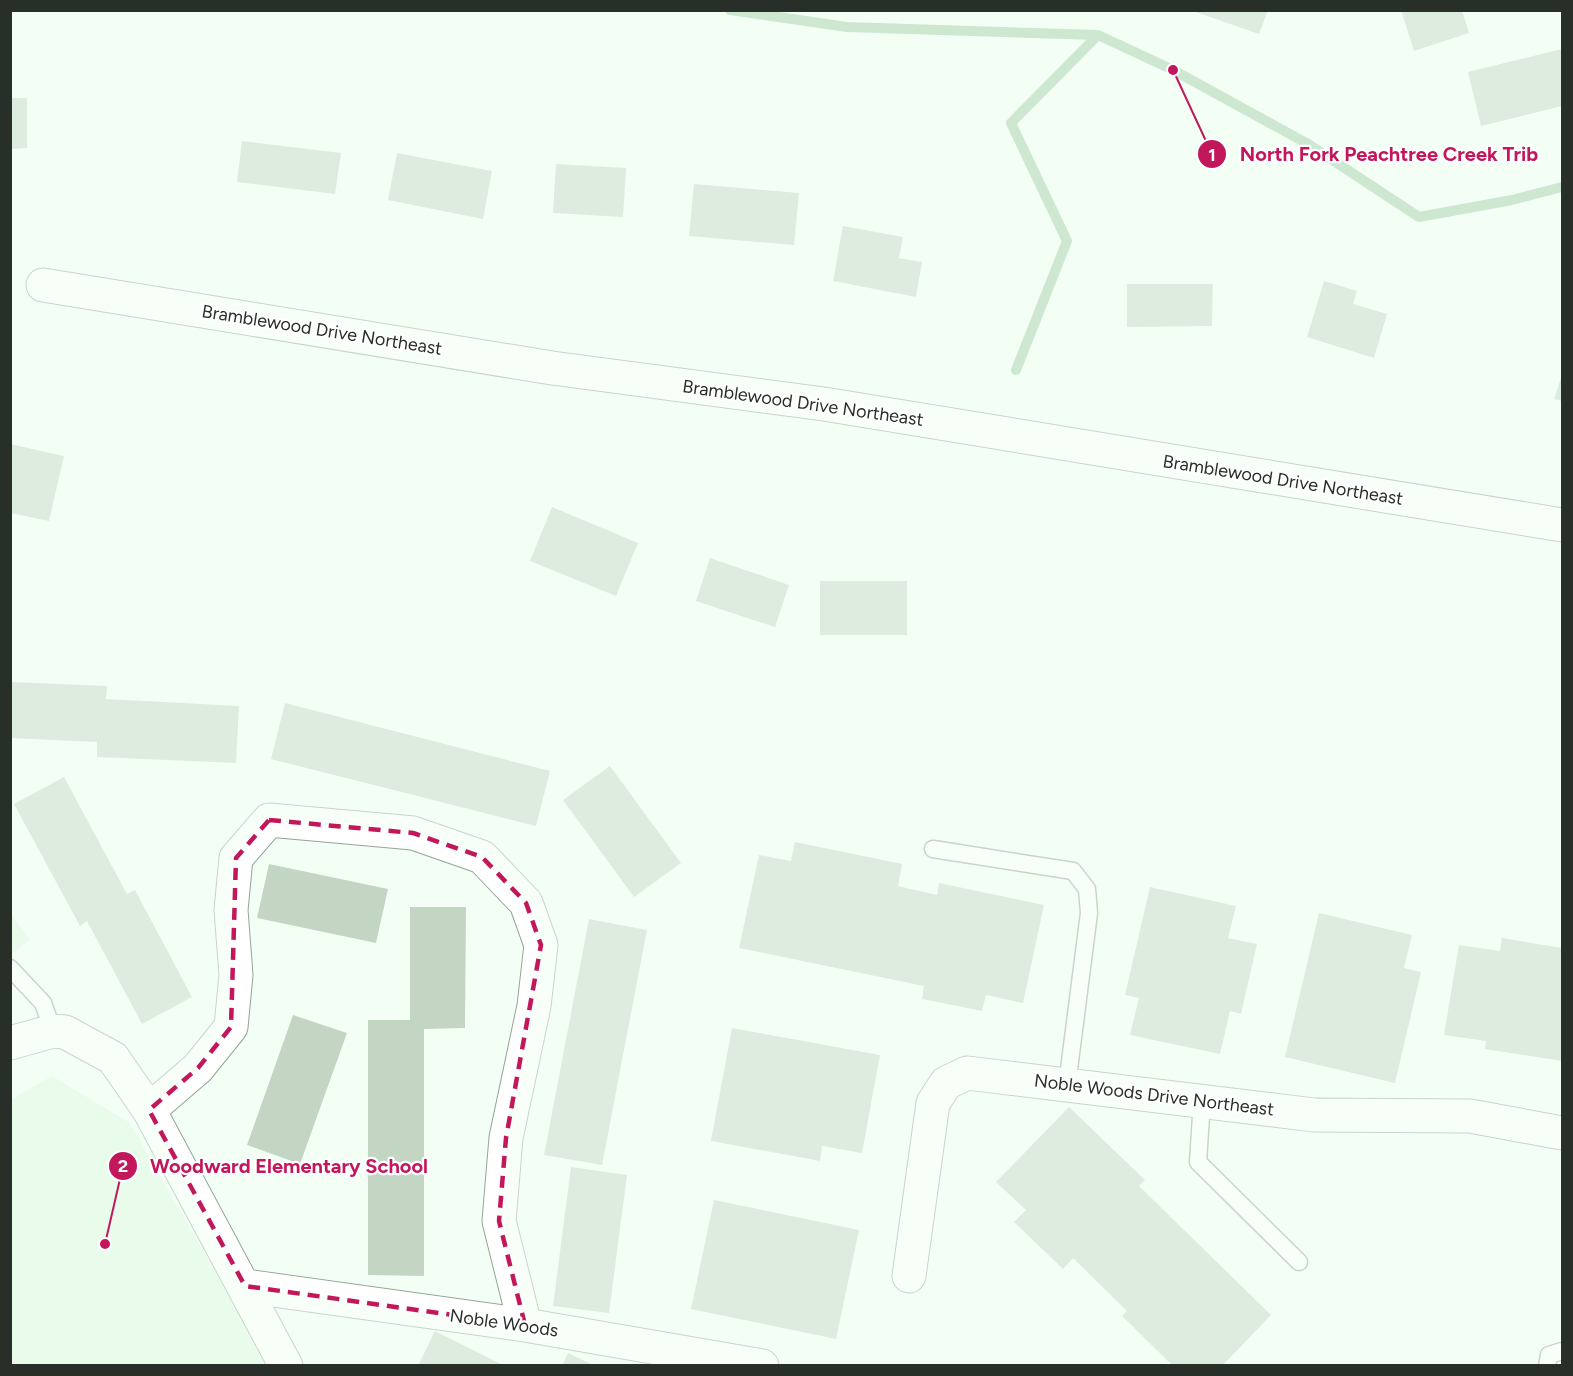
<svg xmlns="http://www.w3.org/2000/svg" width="1573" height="1376" viewBox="0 0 1573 1376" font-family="Figtree,sans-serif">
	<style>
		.built { fill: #ddf7df }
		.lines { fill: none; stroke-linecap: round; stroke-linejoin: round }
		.stream { stroke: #a3caa7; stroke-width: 10 }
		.building { fill: #c3d6c4 }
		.service-casing { stroke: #92a594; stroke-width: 19 }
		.minor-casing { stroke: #92a594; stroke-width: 35 }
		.service { stroke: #fff; stroke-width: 16 }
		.minor { stroke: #fff; stroke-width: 33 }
		.marked { fill: none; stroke: #c2185b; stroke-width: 4.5; stroke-dasharray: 12 8; stroke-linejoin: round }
		.labels { text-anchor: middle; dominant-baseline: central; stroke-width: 4.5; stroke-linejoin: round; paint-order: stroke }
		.street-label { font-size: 18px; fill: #282f28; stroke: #fff }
		.leader { fill: none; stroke: #c2185b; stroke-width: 2 }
		.callout-dot { fill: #c2185b; stroke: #fff; stroke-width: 2 }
		.mark-label { font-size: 18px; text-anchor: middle; font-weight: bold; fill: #fff }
		.callout-label { font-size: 20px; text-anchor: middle; font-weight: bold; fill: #c2185b; stroke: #fff; stroke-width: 4.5; stroke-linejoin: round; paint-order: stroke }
	</style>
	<rect width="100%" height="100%" fill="#f3fff4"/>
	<!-- built -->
	<path class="built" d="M11,914l19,26 -19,14h-1z
		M52,1076l78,47 138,242 -257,1v-267z"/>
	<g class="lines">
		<!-- stream -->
		<path class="stream" d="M730,10l117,17 251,8
			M1016,370l51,-129 -56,-118 87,-88 75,35 135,74 111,73 93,-17 50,-13"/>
	</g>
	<!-- building -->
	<path class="building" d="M1190,10h78l-9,24z
		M1401,10h61l7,23 -55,18z
		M1562,49v57l-81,20 -13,-54z
		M10,98h17v50l-17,1z
		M242,141l99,12 -6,41 -98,-12z
		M397,153l95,18 -9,48 -95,-19z
		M556,164l70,4 -3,49 -70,-4z
		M694,184l105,9 -5,52 -105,-9z
		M843,226l60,11 -4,21 23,4 -6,35 -83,-16z
		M1324,281l33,10 -4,13 34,10 -13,44 -67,-21z
		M1127,284h86l-1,42 -85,1z
		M1562,375v26l-8,-2z
		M10,444l54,12 -15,65 -39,-8z
		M552,507l86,36 -22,53 -86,-35z
		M710,558l79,27 -14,42 -79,-26z
		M820,581h87v54h-87z
		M10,682l97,4 -1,13 133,7 -3,57 -139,-6v-15l-87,-4z
		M285,703l265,68 -14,55 -265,-67z
		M610,766l71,97 -47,34 -71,-97z
		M64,777l63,117 8,-4 57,107 -50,27 -55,-103 -7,5 -66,-122z
		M795,842l107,22 -4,22 39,9 2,-12 105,22 -21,98 -37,-8 -4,16 -60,-12 2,-13 -185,-38 20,-93 32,6z
		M269,864l119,25 -12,54 -119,-25z
		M1150,887l86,19 -8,32 29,6 -16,70 -11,-3 -10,43 -90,-19 9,-37 -14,-3z
		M410,907h56l-1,121 -41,1v247l-56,-1v-255h42z
		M1319,913l93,22 -8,33 17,4 -26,111 -110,-26z
		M589,919l58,11 -45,235 -58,-10z
		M1502,938l60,10v113l-77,-12 1,-8 -42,-6 15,-90 41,6z
		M293,1015l54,18 -47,131 -53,-19z
		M732,1028l148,27 -18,98 -40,-7 -2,15 -109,-20z
		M1069,1107l76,73 -6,6 132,129 -49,51h-49l-51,-50 5,-5 -54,-53 -10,11 -49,-47 12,-12 -30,-28z
		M571,1167l56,8 -18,138 -56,-7z
		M714,1200l145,30 -23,109 -145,-30z
		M435,1331l70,35h-87z
		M568,1353l27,13h-33z"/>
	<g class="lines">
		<!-- service casing -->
		<g class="service-casing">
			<path id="service" d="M933,849l140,22 14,18 2,24 -22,172
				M10,968l33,35 10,28
				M1202,1101l-4,61 101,100
				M1547,1366l2,-11 13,-4"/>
		</g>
		<!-- minor casing -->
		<g class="minor-casing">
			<path id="minor" d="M43,285l509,83 272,36 738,121
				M10,1043l43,-12 12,1 48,26 36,52 137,256
				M149,1110l49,-42 33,-41 5,-52 -5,-65 5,-52 33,-38 144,13 69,24 44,46 15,42 -7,61 -28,132 -7,83 26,104
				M909,1276l24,-173 13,-20 21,-10 347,42 156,1 92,17
				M245,1286l280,39 237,41"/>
		</g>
		<!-- service -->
		<use href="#service" class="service"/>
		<!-- minor -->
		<use href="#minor" class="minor"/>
	</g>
	<!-- marked area -->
	<path d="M0 0H1573V1376H0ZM269,820l144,13 69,24 44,46 15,42 -35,193 -7,83 26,104 -280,-39 -96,-176 49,-42 33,-41 5,-169z" fill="#f3fff4" fill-opacity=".55" fill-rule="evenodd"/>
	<path class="marked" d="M269,820l144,13 69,24 44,46 15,42 -35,193 -7,83 26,104 -280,-39 -96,-176 49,-42 33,-41 5,-169z"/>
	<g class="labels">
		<!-- street labels -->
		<g class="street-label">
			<text transform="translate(322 330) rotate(9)">Bramblewood Drive Northeast</text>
			<text transform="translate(803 403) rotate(8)">Bramblewood Drive Northeast</text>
			<text transform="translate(1283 480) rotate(9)">Bramblewood Drive Northeast</text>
			<text transform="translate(1154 1095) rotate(7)">Noble Woods Drive Northeast</text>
			<text transform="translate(504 1323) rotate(8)">Noble Woods</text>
		</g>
	</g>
	<!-- callouts -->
	<path class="leader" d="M1173 70L1212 154M105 1244L123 1166"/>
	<g class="callout-dot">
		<circle cx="1173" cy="70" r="6"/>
		<circle cx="105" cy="1244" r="6"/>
		<circle cx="1212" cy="154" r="15"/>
		<circle cx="123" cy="1166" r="15"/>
	</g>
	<g class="mark-label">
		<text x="1212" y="161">1</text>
		<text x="123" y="1172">2</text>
	</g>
	<g class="callout-label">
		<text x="1389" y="161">North Fork Peachtree Creek Trib</text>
		<text x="289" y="1173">Woodward Elementary School</text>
	</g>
	<!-- border -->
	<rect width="1573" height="1376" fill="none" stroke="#282f28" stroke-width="24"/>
</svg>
